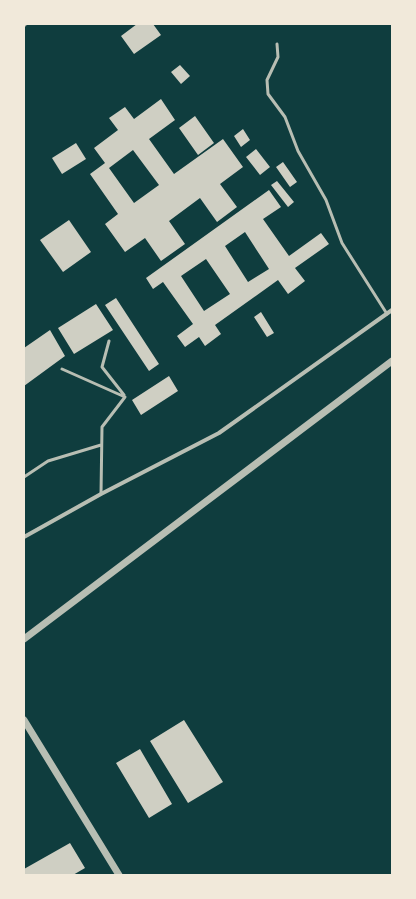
<svg xmlns="http://www.w3.org/2000/svg" width="416" height="899" viewBox="0 0 416 899" font-family="Lora,serif">
	<style>
		.building { fill: #cfcfc3; fill-rule: evenodd }
		.lines { fill: none; stroke-linecap: round; stroke-linejoin: round }
		.service { stroke: #b8beb3; stroke-width: 3 }
		.minor { stroke: #b8beb3; stroke-width: 4 }
		.tertiary { stroke: #b8beb3; stroke-width: 7 }
	</style>
	<rect width="100%" height="100%" fill="#0f3d3e"/>
	<!-- building -->
	<path class="building" d="M137,24h16l8,11 -27,19 -13,-18z
		M180,65l10,11 -9,8 -10,-12z
		M161,99l14,21 -26,19 25,35 49,-35 20,28 -23,17 17,23 -20,15 -17,-24 -31,23 16,23 -24,17 -16,-23 -20,14 -20,-28 13,-10 -28,-40 15,-11 -11,-15 24,-18 -9,-12 16,-11 9,12zM133,150l26,35 -25,18 -25,-35z
		M195,116l19,27 -16,12 -19,-27z
		M243,129l7,11 -9,7 -7,-11z
		M76,143l10,16 -24,15 -10,-16z
		M256,149l14,18 -10,8 -14,-18z
		M283,162l14,20 -7,5 -14,-20z
		M277,181l17,21 -6,5 -17,-22z
		M269,190l12,17 -18,12 26,37 32,-23 8,11 -34,24 10,13 -17,13 -10,-14 -63,45 6,9 -16,12 -6,-9 -14,10 -8,-11 16,-12 -30,-42 -10,7 -7,-11zM245,232l24,37 -21,13 -23,-36zM206,259l24,35 -26,17 -23,-35z
		M69,220l22,32 -28,20 -23,-32z
		M116,298l43,66 -10,7 -44,-66z
		M96,304l17,26 -39,24 -16,-26z
		M261,312l13,21 -7,4 -13,-20z
		M50,330l15,26 -41,30v-38z
		M169,376l9,15 -37,24 -9,-15z
		M184,720l39,62 -35,21 -38,-62z
		M140,749l32,55 -23,14 -33,-55z
		M70,843l15,25 -12,7h-49v-6z"/>
	<g class="lines">
		<!-- service -->
		<path class="service" d="M277,44l1,13 -11,23 1,14 17,23 13,34 28,49 16,43 45,71
			M109,341l-7,26 22,28
			M62,369l63,28 -23,30 -1,67
			M24,477l24,-16 53,-16"/>
		<!-- minor -->
		<path class="minor" d="M24,25l1,-1
			M24,537l77,-43 118,-61 173,-123"/>
		<!-- tertiary -->
		<path class="tertiary" d="M24,639l368,-278
			M24,720l95,155"/>
	</g>
	<!-- border -->
	<rect width="416" height="899" fill="none" stroke="#f1e9da" stroke-width="50"/>
</svg>
